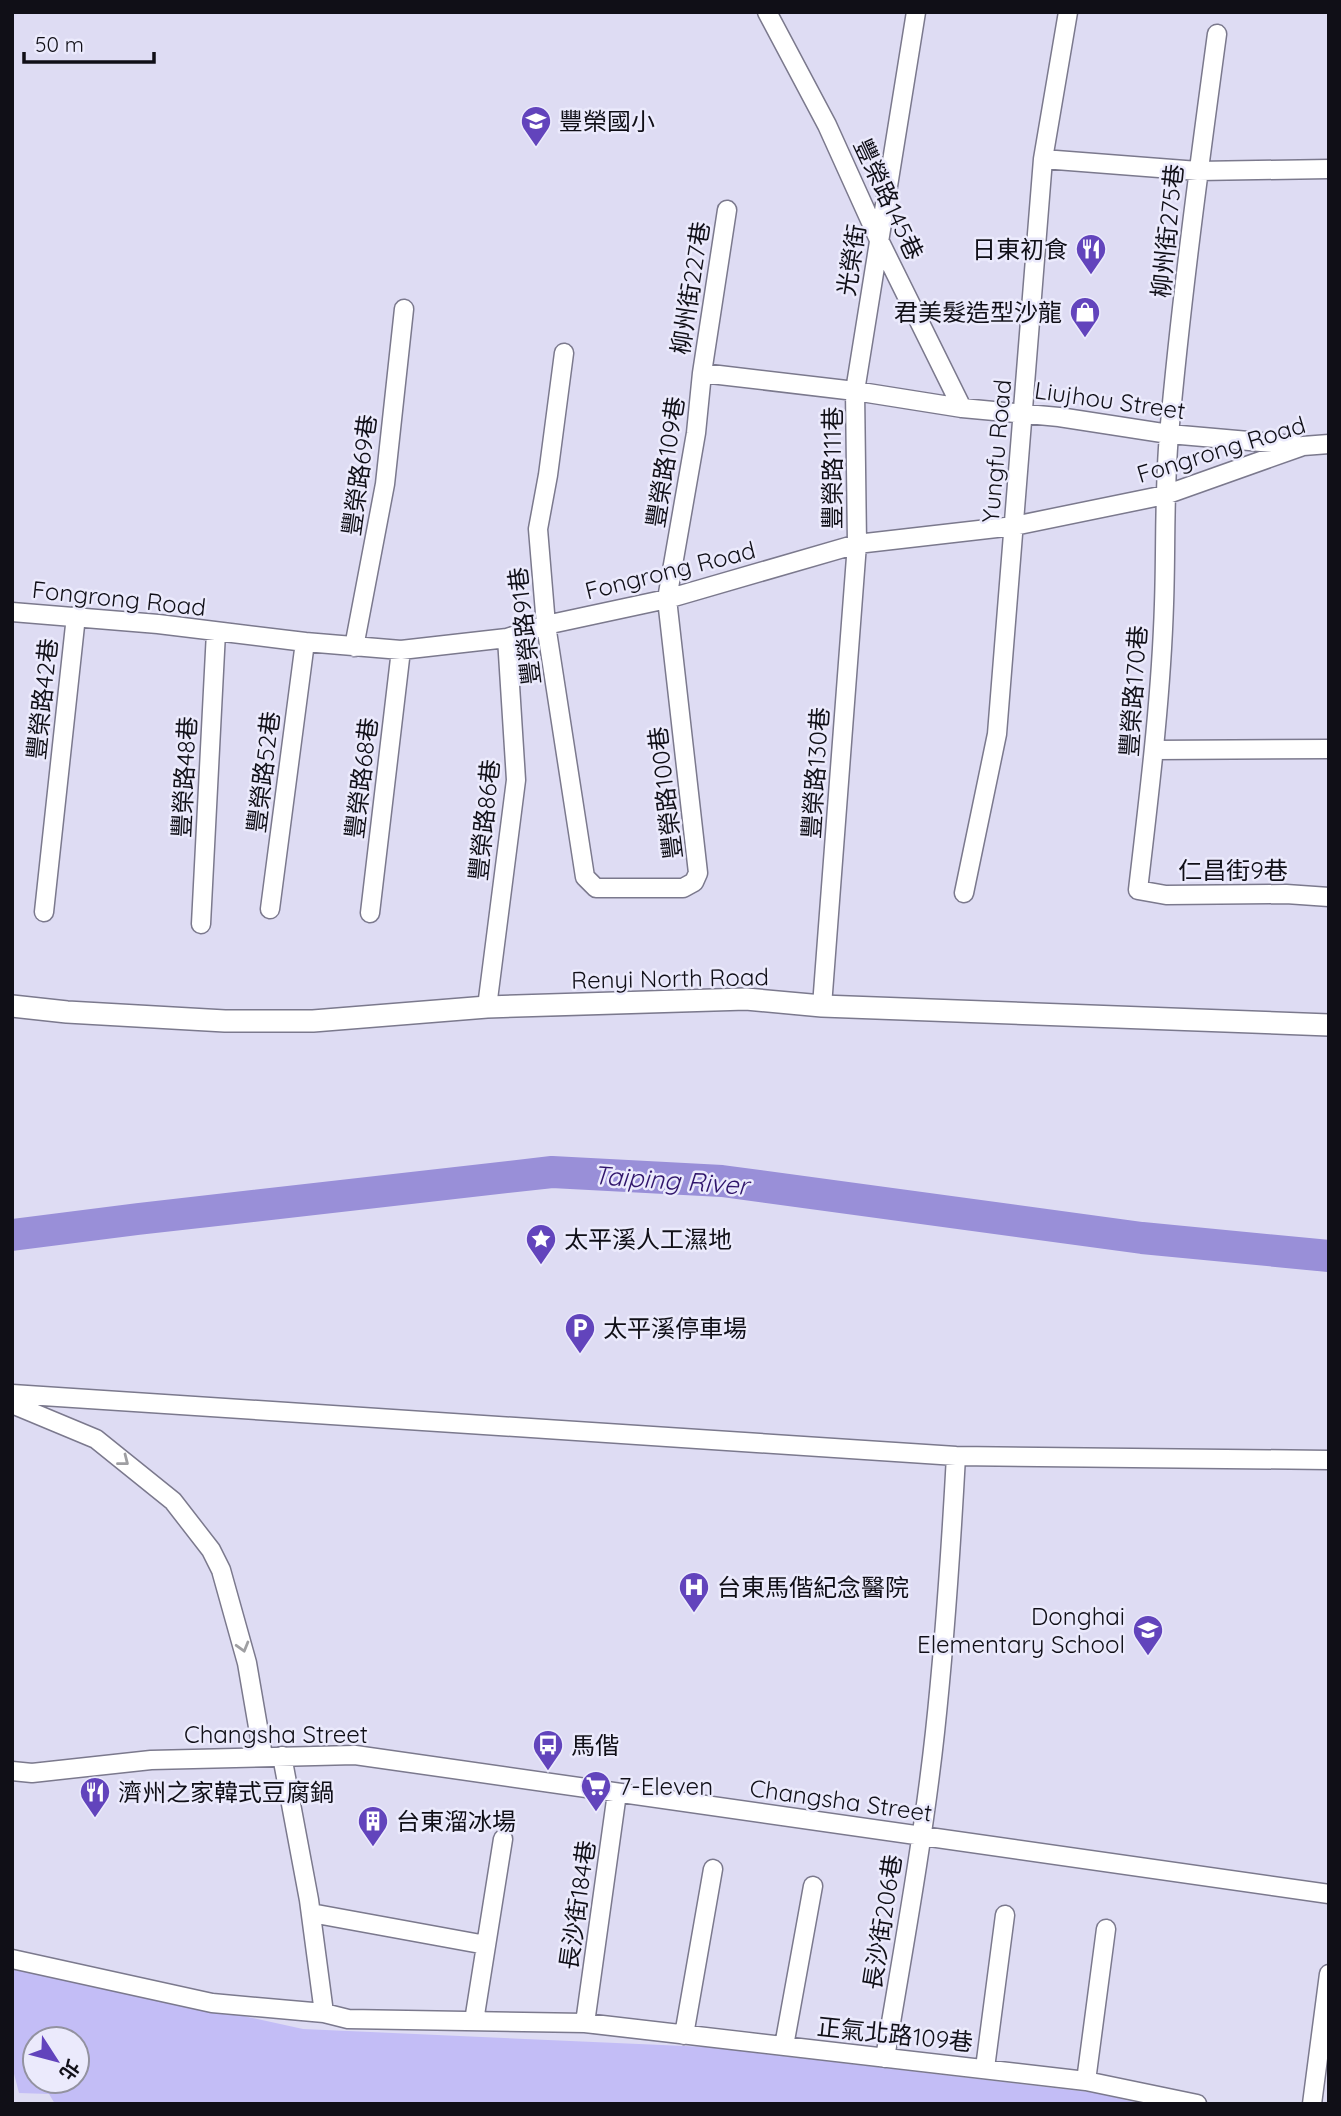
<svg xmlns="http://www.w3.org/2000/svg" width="1341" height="2116" viewBox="0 0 1341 2116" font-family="Quicksand,'Noto Sans TC',sans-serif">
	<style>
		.green { fill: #c3bdf6; fill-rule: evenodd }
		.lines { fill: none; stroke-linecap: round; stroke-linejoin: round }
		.river { stroke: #998fd8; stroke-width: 32 }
		.minor-casing { stroke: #7b798d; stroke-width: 21 }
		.tertiary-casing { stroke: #7b798d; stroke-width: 24 }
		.minor { stroke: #fff; stroke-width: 18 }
		.tertiary { stroke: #fff; stroke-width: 21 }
		.oneway { stroke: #9f9fa2 }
		.labels { text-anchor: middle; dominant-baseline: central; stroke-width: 5; stroke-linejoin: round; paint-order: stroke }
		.poi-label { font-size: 24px; fill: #100f17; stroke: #ebeafc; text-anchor: start }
		.street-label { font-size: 24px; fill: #100f17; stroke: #ebeafc }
		.water-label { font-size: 26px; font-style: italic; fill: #30156b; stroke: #ebeafc }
	</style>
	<rect width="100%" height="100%" fill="#dedcf3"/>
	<!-- green -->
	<path class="green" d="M12,1968l150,30 141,31 404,18 390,46 45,11h-1087l-6,-10 -30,-1 -7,-27zM35,2039h42v42h-42z"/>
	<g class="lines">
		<!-- river -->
		<path class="river" d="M12,1235l126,-16 414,-47 170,9 420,57 187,18"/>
		<!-- minor casing -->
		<g class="minor-casing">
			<path id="minor" d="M767,12l60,113 52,115 83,168
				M1217,34c-18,133 -36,267 -48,401 -5,56 -3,113 -5,169 -3,96 -15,191 -26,286l28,5 120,-1 43,3
				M1043,159l155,12 131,-2
				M564,353l-16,122 -10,54 8,96 39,252 11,11h87l11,-6 4,-9 -31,-274 29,-166 6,-60 25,-163
				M702,373l153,18 107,17 97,9 110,17 127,11
				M12,612l146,12 147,18 96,8 106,-12 39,-13 121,-26 190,-55 157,-18 151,-31 138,-49 26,-2
				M354,647l31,-163 19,-175
				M1154,750l175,-1
				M964,893l33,-159 46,-575 25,-147
				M270,909l35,-267
				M44,912l32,-296
				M370,913l31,-263
				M201,924l15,-292
				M822,1006l35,-462 -2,-153 61,-379
				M487,1007l29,-227 -9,-142
				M12,1394l944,62 373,4
				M12,1404l84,35 77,62 38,49 10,20 26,93 16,93
				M282,1756l27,144 15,113
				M12,1771l20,2 119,-13 204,-5 974,139
				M311,1913l175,32
				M12,1959l200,44 112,10 24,6 237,4 501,58 111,23
				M474,2021l29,-182
				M585,2023l32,-230
				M684,2035l29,-166
				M784,2046l29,-160
				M885,2058c18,-108 38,-216 50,-326 10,-92 16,-184 21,-276
				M985,2068l20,-153
				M1086,2081l20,-152
				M1312,2104l17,-130"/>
		</g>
		<!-- tertiary casing -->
		<g class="tertiary-casing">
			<path id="tertiary" d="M12,1006l55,6 158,9h88l174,-14 259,-8 76,7 507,19"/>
		</g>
		<!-- minor -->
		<use href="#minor" class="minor"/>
		<!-- tertiary -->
		<use href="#tertiary" class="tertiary"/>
	</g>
	<!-- one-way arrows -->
	<defs><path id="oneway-chevron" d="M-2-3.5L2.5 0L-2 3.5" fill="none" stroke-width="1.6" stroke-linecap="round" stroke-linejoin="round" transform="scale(1.75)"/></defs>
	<g class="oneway">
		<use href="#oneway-chevron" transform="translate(124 1461) rotate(38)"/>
		<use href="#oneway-chevron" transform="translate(243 1647) rotate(74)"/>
	</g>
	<!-- icons -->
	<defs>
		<g id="school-pin" transform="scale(1.575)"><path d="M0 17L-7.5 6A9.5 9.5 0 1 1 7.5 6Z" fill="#6244bc" stroke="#ebeafc"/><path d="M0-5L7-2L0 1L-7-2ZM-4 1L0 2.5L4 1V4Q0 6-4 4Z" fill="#fff"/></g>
		<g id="restaurant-pin" transform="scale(1.575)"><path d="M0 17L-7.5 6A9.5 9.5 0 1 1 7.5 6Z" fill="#6244bc" stroke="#ebeafc"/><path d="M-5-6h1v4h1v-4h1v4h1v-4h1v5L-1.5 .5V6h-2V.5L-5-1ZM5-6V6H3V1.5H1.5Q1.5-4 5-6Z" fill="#fff"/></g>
		<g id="shop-pin" transform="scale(1.575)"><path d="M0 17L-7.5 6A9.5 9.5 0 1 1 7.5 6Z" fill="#6244bc" stroke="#ebeafc"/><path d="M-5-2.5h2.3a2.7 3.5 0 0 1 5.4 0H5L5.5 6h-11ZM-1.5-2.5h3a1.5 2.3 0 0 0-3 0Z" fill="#fff"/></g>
		<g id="sight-pin" transform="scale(1.575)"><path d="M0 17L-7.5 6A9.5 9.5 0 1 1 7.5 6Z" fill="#6244bc" stroke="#ebeafc"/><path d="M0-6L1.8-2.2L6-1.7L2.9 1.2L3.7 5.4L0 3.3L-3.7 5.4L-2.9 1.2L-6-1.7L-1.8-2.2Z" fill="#fff"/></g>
		<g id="parking-pin" transform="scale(1.575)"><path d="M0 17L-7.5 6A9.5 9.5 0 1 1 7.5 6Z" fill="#6244bc" stroke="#ebeafc"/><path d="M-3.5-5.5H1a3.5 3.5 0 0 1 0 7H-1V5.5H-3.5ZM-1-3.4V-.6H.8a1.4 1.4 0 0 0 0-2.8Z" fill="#fff"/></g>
		<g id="hospital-pin" transform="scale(1.575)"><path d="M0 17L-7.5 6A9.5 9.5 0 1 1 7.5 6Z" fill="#6244bc" stroke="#ebeafc"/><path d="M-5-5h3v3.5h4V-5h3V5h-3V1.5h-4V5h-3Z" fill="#fff"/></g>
		<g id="bus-pin" transform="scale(1.575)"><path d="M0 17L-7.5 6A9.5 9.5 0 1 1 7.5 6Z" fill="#6244bc" stroke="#ebeafc"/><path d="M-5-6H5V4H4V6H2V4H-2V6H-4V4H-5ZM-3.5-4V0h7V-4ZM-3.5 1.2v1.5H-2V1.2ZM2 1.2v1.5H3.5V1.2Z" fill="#fff"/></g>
		<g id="supermarket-pin" transform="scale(1.575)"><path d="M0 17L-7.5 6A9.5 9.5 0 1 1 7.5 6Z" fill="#6244bc" stroke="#ebeafc"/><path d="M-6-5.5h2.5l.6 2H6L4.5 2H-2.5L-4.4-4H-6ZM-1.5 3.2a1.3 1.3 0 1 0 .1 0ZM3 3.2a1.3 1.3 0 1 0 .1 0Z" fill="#fff"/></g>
		<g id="building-pin" transform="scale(1.575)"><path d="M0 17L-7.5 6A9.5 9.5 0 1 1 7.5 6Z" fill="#6244bc" stroke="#ebeafc"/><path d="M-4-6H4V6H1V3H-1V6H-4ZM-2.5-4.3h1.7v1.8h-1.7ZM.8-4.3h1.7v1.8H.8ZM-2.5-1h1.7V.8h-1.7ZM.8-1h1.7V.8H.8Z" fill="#fff"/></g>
	</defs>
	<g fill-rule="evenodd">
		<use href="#school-pin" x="536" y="121"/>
		<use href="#restaurant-pin" x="1091" y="249"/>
		<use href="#shop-pin" x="1085" y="312"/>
		<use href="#sight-pin" x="541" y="1239"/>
		<use href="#parking-pin" x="580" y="1328"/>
		<use href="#hospital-pin" x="694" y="1587"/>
		<use href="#school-pin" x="1148" y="1630"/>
		<use href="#bus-pin" x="548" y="1745"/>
		<use href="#supermarket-pin" x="596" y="1786"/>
		<use href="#restaurant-pin" x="95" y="1792"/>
		<use href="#building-pin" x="373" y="1821"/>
	</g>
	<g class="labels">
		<!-- poi labels -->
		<g class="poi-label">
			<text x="559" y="121">豐榮國小</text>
			<text x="1068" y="249" text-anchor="end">日東初食</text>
			<text x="1062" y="312" text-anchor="end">君美髮造型沙龍</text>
			<text x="564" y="1239">太平溪人工濕地</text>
			<text x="603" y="1328">太平溪停車場</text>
			<text x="717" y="1587">台東馬偕紀念醫院</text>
			<text x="1125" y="1616" text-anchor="end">Donghai<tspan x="1125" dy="28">Elementary School</tspan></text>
			<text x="571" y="1745">馬偕</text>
			<text x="619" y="1786">7-Eleven</text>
			<text x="118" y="1792">濟州之家韓式豆腐鍋</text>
			<text x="396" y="1821">台東溜冰場</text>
		</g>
		<!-- street labels -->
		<g class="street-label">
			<text transform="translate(889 199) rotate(65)">豐榮路145巷</text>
			<text transform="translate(1167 231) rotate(-84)">柳州街275巷</text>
			<text transform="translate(851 260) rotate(-81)">光榮街</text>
			<text transform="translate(690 288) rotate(-81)">柳州街227巷</text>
			<text transform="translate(1110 400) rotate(8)">Liujhou Street</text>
			<text transform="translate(1221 449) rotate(-17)">Fongrong Road</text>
			<text transform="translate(996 451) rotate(-85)">Yungfu Road</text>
			<text transform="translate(665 462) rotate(-81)">豐榮路109巷</text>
			<text transform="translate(832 468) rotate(-90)">豐榮路111巷</text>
			<text transform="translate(359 475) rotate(-82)">豐榮路69巷</text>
			<text transform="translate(670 570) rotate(-14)">Fongrong Road</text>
			<text transform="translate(119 598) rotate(6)">Fongrong Road</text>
			<text transform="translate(524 626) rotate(-97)">豐榮路91巷</text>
			<text transform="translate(1133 691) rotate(-86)">豐榮路170巷</text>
			<text transform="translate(42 699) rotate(-84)">豐榮路42巷</text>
			<text transform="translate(263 772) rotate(-83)">豐榮路52巷</text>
			<text transform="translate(815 773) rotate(-86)">豐榮路130巷</text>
			<text transform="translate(184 777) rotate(-87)">豐榮路48巷</text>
			<text transform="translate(361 778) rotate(-83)">豐榮路68巷</text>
			<text transform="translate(665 793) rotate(-97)">豐榮路100巷</text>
			<text transform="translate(484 820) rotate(-84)">豐榮路86巷</text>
			<text x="1233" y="870">仁昌街9巷</text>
			<text transform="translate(670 978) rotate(-1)">Renyi North Road</text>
			<text x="276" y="1734">Changsha Street</text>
			<text transform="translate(841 1800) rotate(8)">Changsha Street</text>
			<text transform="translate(577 1905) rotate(-82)">長沙街184巷</text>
			<text transform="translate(882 1922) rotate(-81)">長沙街206巷</text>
			<text transform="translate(895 2034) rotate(6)">正氣北路109巷</text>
		</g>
		<!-- water labels -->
		<g class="water-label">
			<text transform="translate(671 1180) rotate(4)">Taiping River</text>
		</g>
	</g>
	<!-- border -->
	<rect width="1341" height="2116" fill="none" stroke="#100f17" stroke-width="28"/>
	<!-- north arrow -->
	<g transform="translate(56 2060) rotate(126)"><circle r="33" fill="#ebeafc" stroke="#9392a0" stroke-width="2"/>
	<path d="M0-5L12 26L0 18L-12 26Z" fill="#6244bc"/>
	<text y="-10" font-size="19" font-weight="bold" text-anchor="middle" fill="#100f17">北</text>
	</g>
	<!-- scale -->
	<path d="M24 52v10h130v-10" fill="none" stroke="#100f17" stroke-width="3.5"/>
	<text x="35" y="52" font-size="21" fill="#100f17" stroke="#ebeafc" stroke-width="5" paint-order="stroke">50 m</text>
</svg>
